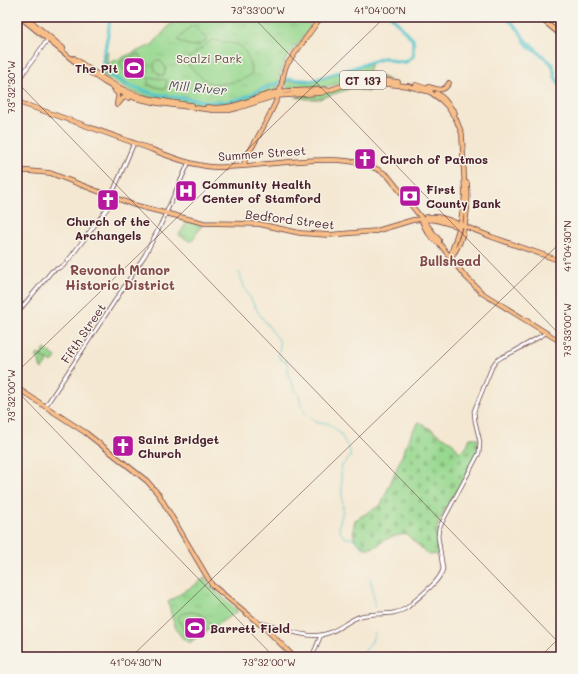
<svg xmlns="http://www.w3.org/2000/svg" width="578" height="674" viewBox="0 0 578 674" font-family="Mali,sans-serif">
	<style>
		.cemetery { fill: url(#cemetery-stones); stroke: #707c5d }
		.park { fill: url(#park-tufts); stroke: #707c5d }
		.pitch { fill: #97d88f; stroke: #707c5d }
		.lines { fill: none; stroke-linecap: round; stroke-linejoin: round }
		.stream { stroke: #57c4cc; stroke-width: 1 }
		.river { stroke: #57c4cc; stroke-width: 3.5 }
		.minor-casing { stroke: #643d44; stroke-width: 4.5 }
		.major-casing { stroke: #643d44; stroke-width: 5.5 }
		.minor { stroke: #fff; stroke-width: 3 }
		.major { stroke: #f7be88; stroke-width: 4 }
		.ticks { fill: none; stroke: #4a1f2b; stroke-width: 1; stroke-opacity: 0.45 }
		.labels { text-anchor: middle; dominant-baseline: central; stroke-width: 3; stroke-linejoin: round; paint-order: stroke }
		.shield { fill: #f7f3e8; stroke: #7e5f64; stroke-width: 1 }
		.shield-label { font-size: 11px; font-weight: bold; fill: #4a1f2b }
		.park-label { font-size: 12px; fill: #5d4d44; stroke: #f7f3e8 }
		.poi-label { font-size: 12px; font-weight: bold; fill: #4a1f2b; stroke: #f7f3e8; text-anchor: start }
		.street-label { font-size: 12px; fill: #4a1f2b; stroke: #f7f3e8 }
		.water-label { font-size: 13px; font-style: italic; fill: #4e515b; stroke: #f7f3e8 }
		.neighbourhood-label { font-size: 13px; font-weight: bold; fill: #824948; stroke: #f7f3e8 }
		.neatline { fill: none; stroke: #4a1f2b; stroke-width: 1.5 }
		.ticks-label { font-size: 10px; text-anchor: middle; fill: #4a1f2b }
	</style>
	<defs>
		<pattern id="cemetery-stones" width="16" height="16" patternUnits="userSpaceOnUse"><rect width="16" height="16" fill="#97d88f"/><path d="M2 7V4a2 2 0 0 1 4 0v3zM10 15v-3a2 2 0 0 1 4 0v3z" fill="#84b97c"/></pattern>
		<pattern id="park-tufts" width="24" height="20" patternUnits="userSpaceOnUse"><rect width="24" height="20" fill="#97d88f"/><path d="M3 7l-1-3M5 7V3M7 7l1-3M15 17l-1-3M17 17v-4M19 17l1-3" fill="none" stroke="#84b97c"/></pattern>
	</defs>
	<rect width="100%" height="100%" fill="#f7f3e8"/>
	<filter id="ink" filterUnits="userSpaceOnUse"><feTurbulence type="fractalNoise" baseFrequency=".025" numOctaves="2"/><feDisplacementMap in="SourceGraphic" scale="8" xChannelSelector="R" yChannelSelector="G"/><feConvolveMatrix kernelMatrix="1 2 1 2 8 2 1 2 1" color-interpolation-filters="sRGB"/></filter>
	<filter id="wash" filterUnits="userSpaceOnUse"><feTurbulence type="fractalNoise" baseFrequency=".012" numOctaves="4" result="noise"/><feDisplacementMap in="SourceGraphic" scale="16" xChannelSelector="R" yChannelSelector="G"/><feGaussianBlur stdDeviation="0.9" result="paint"/><feColorMatrix in="noise" values="0 0 0 0 0 0 0 0 0 0 0 0 0 0 0 0 0 1.4 0 .05"/><feComposite in="paint" operator="in"/></filter>
	<g filter="url(#wash)">
		<rect width="100%" height="100%" fill="#f4e8d2"/>
		<!-- cemetery -->
		<path class="cemetery" d="M419,422l34,21 6,9 7,-4 4,-10h6l2,1c3,28 -33,61 -40,87 -3,9 -1,19 1,28l-10,1 -23,-21c-6,1 -14,2 -19,5 -6,2 -10,9 -17,9 -3,1 -6,-1 -9,-3 -10,-5 -8,-16 -6,-25l26,-15 31,-73z"/>
		<!-- park -->
		<path class="park" d="M177,17h123l12,9 -26,33 -5,12 -4,18c-12,5 -25,11 -37,15 -25,6 -77,-2 -101,-10 -15,-4 -26,-13 -38,-20l2,-22h5l-2,17 3,-6 43,-18z
			M371,63l-3,8 19,8 -16,-1 -19,2 -31,8h-32l-5,-3 1,-3 8,-1 20,1z
			M356,84h23v5l-8,-3 -3,6 -16,-4 -33,11h-11l-13,-2z
			M187,222l15,3 -11,17 -12,-7z
			M38,354l10,7 -6,8 -2,-3 -1,-6 -3,-3z
			M205,578l7,10 26,23 -49,32c-14,-7 -17,-27 -21,-41z"/>
		<!-- pitch -->
		<path class="pitch" d="M191,26h3l13,14c-10,8 -19,7 -29,0z
			M212,40l27,5c9,7 10,18 13,28 -6,9 -32,12 -41,10 -7,-2 -19,-15 -25,-20v-3z
			M138,54l2,1 8,17c-10,12 -24,2 -28,-10z
			M157,60h3l6,8 -2,7c-8,-1 -10,-4 -10,-12z
			M149,77l18,3 -2,9 -17,-4z
			M45,349l11,8 -4,6 -11,-8z
			M190,612c9,0 17,5 21,13l-20,15 -2,-1 -12,-21 5,-4z"/>
		<g class="lines">
			<!-- stream -->
			<path class="stream" d="M239,272l6,17 15,26 19,25 1,8 -2,6 2,5 7,3 2,16 6,12 4,5 2,11 6,9
				M310,417l8,6h10l12,10 10,18v5l-2,4 -6,5 -1,9 2,36 -4,16 1,5 4,6 10,2 10,10
				M370,578l2,8 3,21
				M360,657l11,-14 4,-10"/>
			<!-- river -->
			<path class="river" d="M110,17c-1,18 -7,36 -7,54l3,2 24,13 24,8 56,8h15l15,-3 11,-4 8,-5 31,-11 22,2 72,-23 13,4h9l7,-6v-16l-21,-23
				M506,17l13,13 5,9 11,9 3,4 12,10 3,4 2,11 6,9
				M524,40l6,8 7,3"/>
		</g>
	</g>
	<g filter="url(#ink)">
		<g class="lines">
			<!-- minor casing -->
			<g class="minor-casing">
				<path id="minor" d="M17,82l31,-43
					M17,313l35,-42 11,-5 4,-4 45,-60 1,-10 21,-49
					M45,407l100,-152 16,-31 28,-62
					M259,623c21,3 46,17 66,11 13,-3 23,-14 36,-18 15,-4 33,1 47,-9 10,-10 32,-25 35,-38l-5,-33 1,-8 40,-75 1,-11 -5,-21 -1,-10 18,-44 4,-6 6,-4 13,-6 31,-18
					M312,657l9,-22"/>
			</g>
			<!-- major casing -->
			<g class="major-casing">
				<path id="major" d="M20,17l59,48 25,17 19,11 12,5 22,5 55,7h18l8,-2 37,-12 46,-3 23,-8 20,-3 44,4 22,6 11,8 6,6 9,13 6,15 3,61 -5,30 -10,32
					M26,17l37,31
					M539,17l22,18
					M74,58c21,15 44,32 69,39 16,4 33,6 49,8
					M363,80h19l16,2
					M416,85l15,5
					M429,87c9,2 14,6 20,-4
					M115,91c6,4 2,7 2,13
					M437,93l7,6 11,14
					M17,102c40,13 80,28 120,42 25,9 50,21 76,23 48,3 135,-23 175,9l51,64v3
					M117,105c5,-4 4,-9 12,-7
					M207,107c29,4 45,-11 72,-15 15,-3 31,0 46,-3
					M244,165l1,-5c11,-20 23,-40 32,-61 5,-11 5,-22 9,-33l35,-49
					M17,171h11l22,2 84,32 70,18 55,1 41,9 28,2 48,-4 37,-11 9,-1 14,1 21,6 3,-1
					M426,217h12l11,3 43,17 69,24
					M422,220c1,7 10,20 17,23l25,32 18,18 79,49
					M451,257c15,-17 18,-51 16,-74
					M17,388l69,45 61,48 12,14 53,90 55,45 27,27"/>
			</g>
			<!-- minor -->
			<use href="#minor" class="minor"/>
			<!-- major -->
			<use href="#major" class="major"/>
		</g>
	</g>
	<!-- ticks -->
	<path class="ticks" d="M253,17l308,319M552,17l9,9M17,82l544,563M17,372l368,-355M17,391l257,266M131,657l430,-415M540,657l21,-21"/>
	<!-- icons -->
	<defs>
		<g id="stadium-square" transform="scale(1.15)"><rect x="-9" y="-9" width="18" height="18" rx="4" fill="#b5179e" stroke="#f7f3e8"/><path d="M0-5a6.5 5 0 1 0 0 10a6.5 5 0 1 0 0-10ZM-3.5-1.8h7v3.6h-7Z" fill="#fff"/></g>
		<g id="church-square" transform="scale(1.15)"><rect x="-9" y="-9" width="18" height="18" rx="4" fill="#b5179e" stroke="#f7f3e8"/><path d="M-1.2-6h2.4v3.5h3.3v2.4h-3.3V6h-2.4V-.1h-3.3v-2.4h3.3Z" fill="#fff"/></g>
		<g id="hospital-square" transform="scale(1.15)"><rect x="-9" y="-9" width="18" height="18" rx="4" fill="#b5179e" stroke="#f7f3e8"/><path d="M-5-5h3v3.5h4V-5h3V5h-3V1.5h-4V5h-3Z" fill="#fff"/></g>
		<g id="bank-square" transform="scale(1.15)"><rect x="-9" y="-9" width="18" height="18" rx="4" fill="#b5179e" stroke="#f7f3e8"/><path d="M-6-4H6V4H-6ZM0-2.3a2.3 2.3 0 1 0 0 4.6a2.3 2.3 0 1 0 0-4.6Z" fill="#fff"/></g>
	</defs>
	<g fill-rule="evenodd">
		<use href="#stadium-square" x="134" y="68"/>
		<use href="#church-square" x="365" y="159"/>
		<use href="#hospital-square" x="186" y="191"/>
		<use href="#bank-square" x="410" y="196"/>
		<use href="#church-square" x="108" y="200"/>
		<use href="#church-square" x="123" y="446"/>
		<use href="#stadium-square" x="195" y="628"/>
	</g>
	<g class="labels">
		<!-- shield labels -->
		<rect class="shield" x="340" y="71" width="46" height="18" rx="3"/>
		<g class="shield-label">
			<text x="363" y="80">CT 137</text>
		</g>
		<!-- park labels -->
		<g class="park-label">
			<text x="209" y="58">Scalzi Park</text>
		</g>
		<!-- poi labels -->
		<g class="poi-label">
			<text x="118" y="68" text-anchor="end">The Pit</text>
			<text x="380" y="159">Church of Patmos</text>
			<text x="202" y="184">Community Health<tspan x="202" dy="14">Center of Stamford</tspan></text>
			<text x="426" y="189">First<tspan x="426" dy="14">County Bank</tspan></text>
			<text x="108" y="221" text-anchor="middle">Church of the<tspan x="108" dy="14">Archangels</tspan></text>
			<text x="138" y="439">Saint Bridget<tspan x="138" dy="14">Church</tspan></text>
			<text x="210" y="628">Barrett Field</text>
		</g>
		<!-- street labels -->
		<g class="street-label">
			<text transform="translate(262 153) rotate(-4)">Summer Street</text>
			<text transform="translate(290 219) rotate(7)">Bedford Street</text>
			<text transform="translate(83 333) rotate(-56)">Fifth Street</text>
		</g>
		<!-- water labels -->
		<g class="water-label">
			<text transform="translate(198 87) rotate(5)">Mill River</text>
		</g>
		<!-- neighbourhood labels -->
		<g class="neighbourhood-label">
			<text x="450" y="260">Bullshead</text>
			<text x="120" y="269">Revonah Manor<tspan x="120" dy="15">Historic District</tspan></text>
		</g>
	</g>
	<!-- margin -->
	<rect width="578" height="674" fill="none" stroke="#f7f3e8" stroke-width="44"/>
	<rect x="22" y="22" width="534" height="630" class="neatline"/>
	<g class="ticks-label">
		<text x="258" y="14">73°33'00"W</text>
		<text x="380" y="14">41°04'00"N</text>
		<text transform="translate(11 87) rotate(-90)" y="4">73°32'30"W</text>
		<text transform="translate(567 246) rotate(-90)" y="4">41°04'30"N</text>
		<text transform="translate(567 330) rotate(-90)" y="4">73°33'00"W</text>
		<text transform="translate(11 396) rotate(-90)" y="4">73°32'00"W</text>
		<text x="136" y="666">41°04'30"N</text>
		<text x="269" y="666">73°32'00"W</text>
	</g>
</svg>
